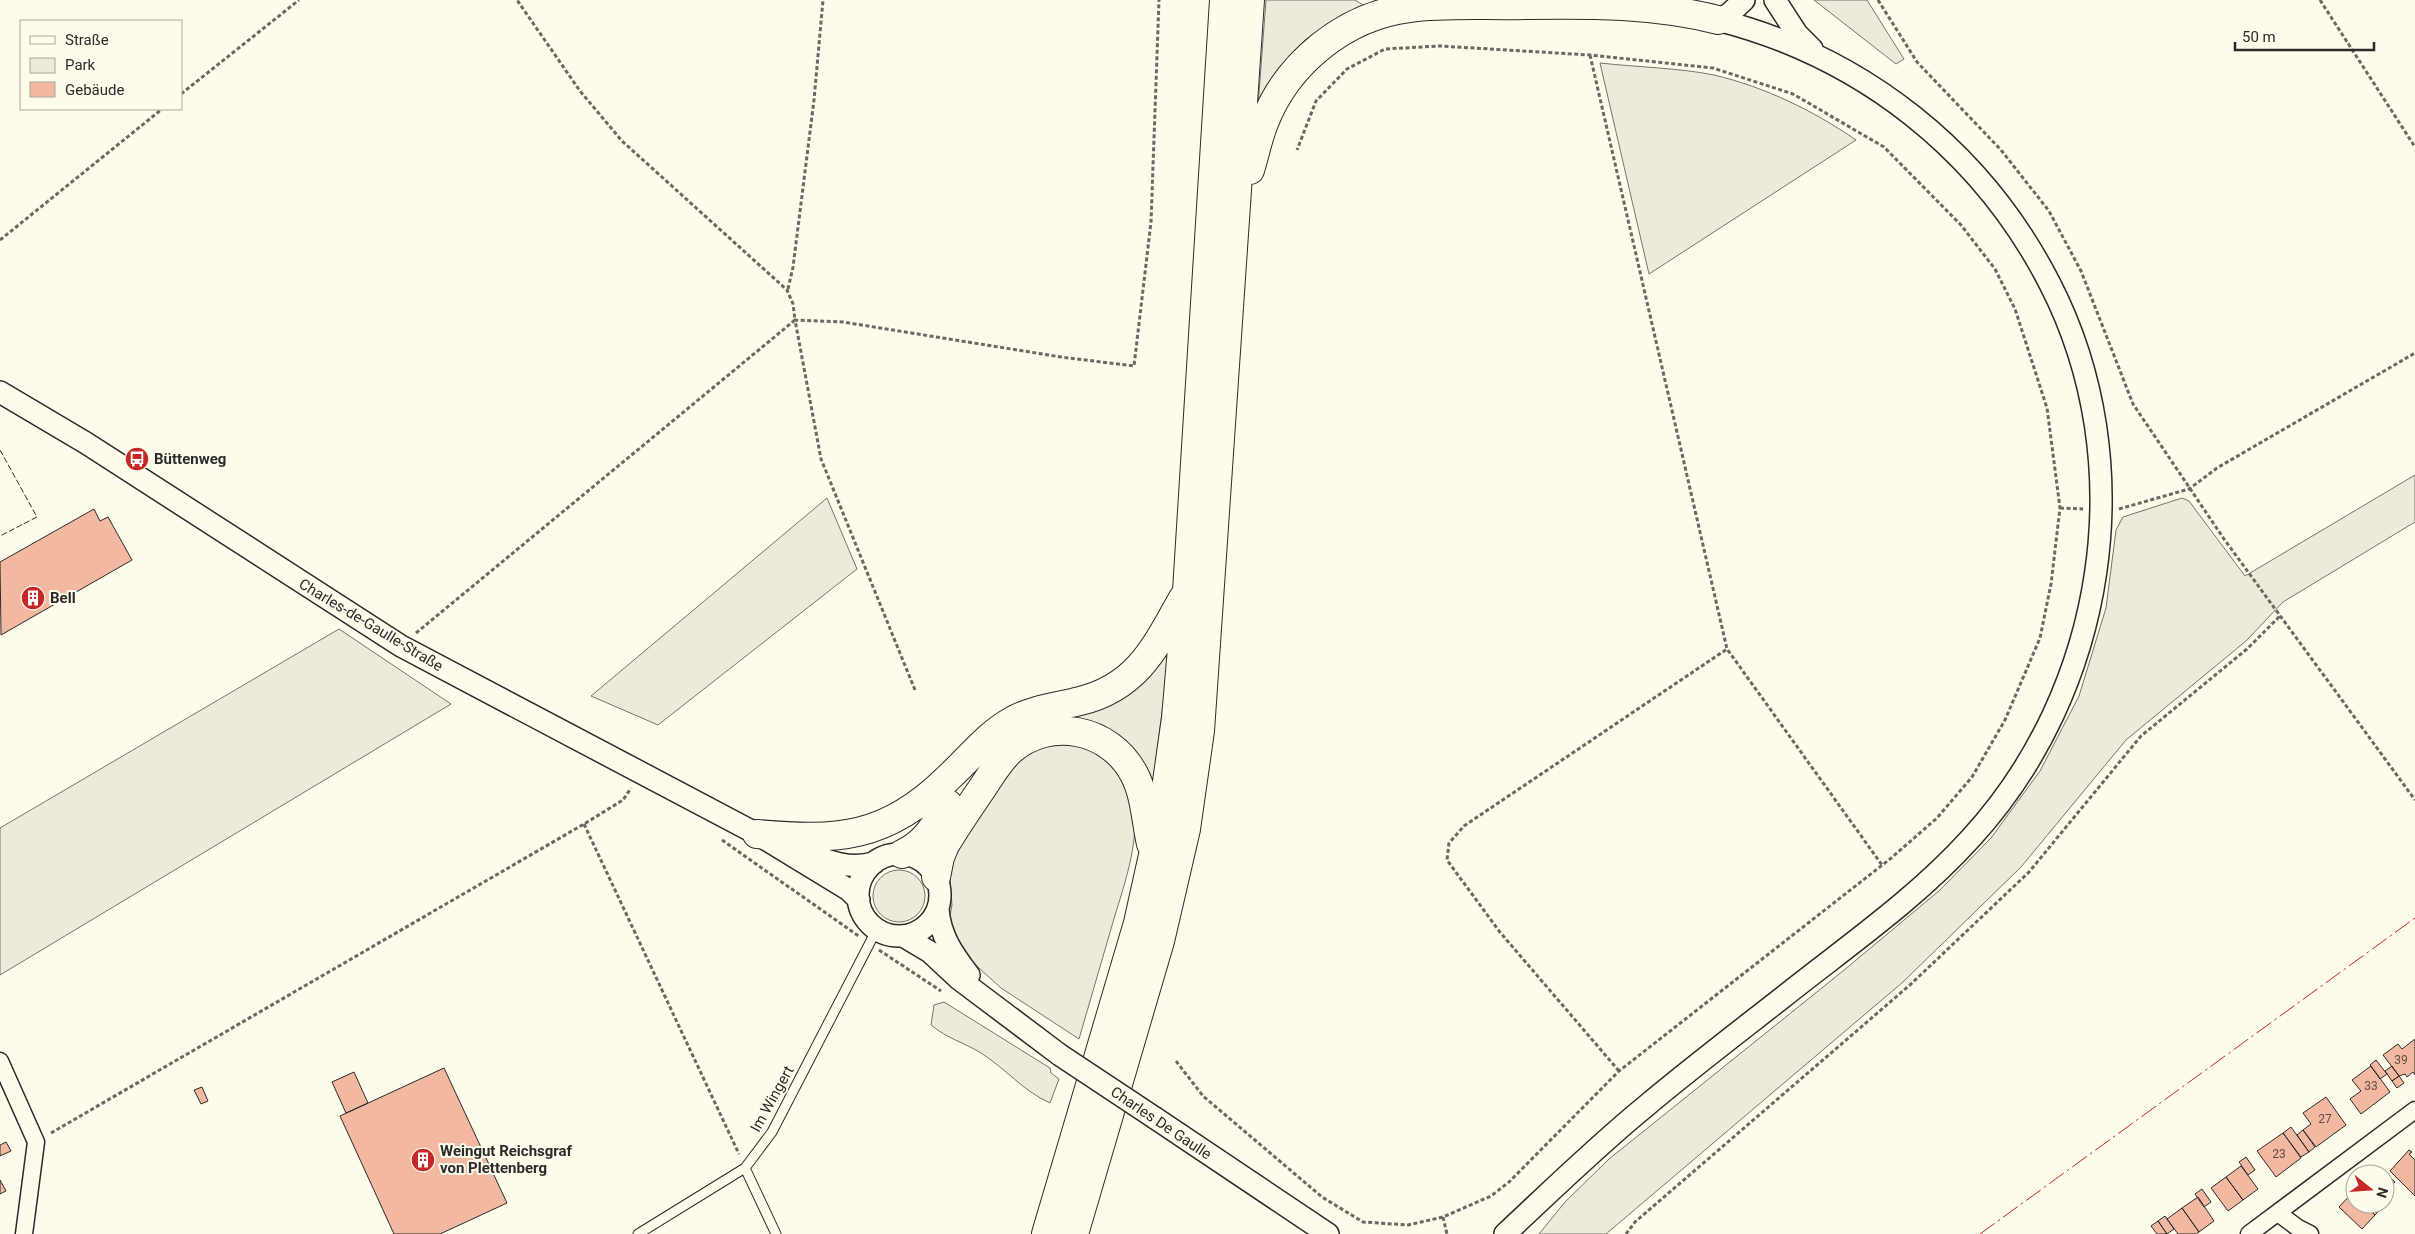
<svg xmlns="http://www.w3.org/2000/svg" width="2415" height="1234" viewBox="0 0 2415 1234" font-family="Roboto,sans-serif">
	<style>
		.green { fill: #ecebdb; stroke: #74746e }
		.building { fill: #f2b8a0; stroke: #2b2b2b }
		.lines { fill: none; stroke-linecap: round; stroke-linejoin: round }
		.service-casing { stroke: #2b2b2b; stroke-width: 11 }
		.minor-casing { stroke: #2b2b2b; stroke-width: 19 }
		.tertiary-casing { stroke: #2b2b2b; stroke-width: 24 }
		.trunk-casing { stroke: #2b2b2b; stroke-width: 30 }
		.path { stroke: #6a6964; stroke-width: 3; stroke-dasharray: 4 2.5; stroke-linecap: butt }
		.service { stroke: #fdfbea; stroke-width: 9 }
		.minor { stroke: #fdfbea; stroke-width: 16 }
		.tertiary { stroke: #fdfbea; stroke-width: 21 }
		.trunk { stroke: #fdfbea; stroke-width: 28 }
		.tertiary-bridge-casing { stroke: #2b2b2b; stroke-width: 24; stroke-linecap: butt }
		.tertiary-bridge { stroke: #fdfbea; stroke-width: 21 }
		.fence { stroke: #2b2b2b; stroke-width: 1; stroke-dasharray: 6 2.5; stroke-linecap: butt }
		.power { stroke: #c62828; stroke-width: 1; stroke-dasharray: 18 4 2.5 4; stroke-linecap: butt }
		.labels { text-anchor: middle; dominant-baseline: central; stroke-width: 4; stroke-linejoin: round; paint-order: stroke }
		.number-label { font-size: 12px; fill: #5d4e48 }
		.poi-label { font-size: 15px; font-weight: bold; fill: #2b2b2b; stroke: #fdfbea; text-anchor: start }
		.street-label { font-size: 15px; fill: #2b2b2b; stroke: #fdfbea }
	</style>
	<rect width="100%" height="100%" fill="#fdfbea"/>
	<!-- green -->
	<path class="green" d="M1266,0h89l10,6 -59,33 -25,27 -23,40z
		M1814,0h53l37,59 -8,5z
		M1600,63c35,4 80,5 114,12 51,12 100,36 142,65l-207,134z
		M2415,475v47l-132,80 -37,39 -120,99 -105,127 -118,115 -297,252h-67l26,-32 44,-43 234,-188 97,-81 51,-52 49,-67 39,-75 27,-88 10,-78 7,-13 59,-19 7,3 56,75z
		M827,498l30,71 -199,156 -67,-29z
		M339,629l112,75 -451,271v-147z
		M1170,650l-17,132 -9,-16 -87,-45 91,-45z
		M1071,743c32,8 55,25 62,59 8,41 -11,88 -22,127 -11,37 -21,73 -32,110l-78,-51 -43,-39 -9,-27 3,-17 -3,-37 7,-16 55,-83 15,-16 24,-9z
		M873 896a26 26 0 1 1 52 0a26 26 0 1 1-52 0Z
		M944,1002l106,66 1,5 8,6 -9,24c-27,-12 -45,-35 -69,-50 -18,-11 -33,-14 -50,-28l3,-20z"/>
	<!-- building -->
	<path class="building" d="M94,509l6,12 8,-4 24,43 -131,75 -1,-73z
		M2415,1039v36l-2,-3 -6,5 -2,-3 -6,2 -16,-21 15,-11 4,5z
		M2376,1060l11,14 -7,5 -10,-14z
		M2371,1066l19,26 -29,22 -11,-15 11,-8 -9,-11z
		M2392,1066l7,10 -7,5 -7,-10z
		M444,1068l63,135 -67,31h-46l-54,-118z
		M354,1072l14,31 -22,10 -14,-31z
		M2399,1076l5,7 -7,5 -5,-7z
		M202,1087l6,14 -7,3 -7,-14z
		M2326,1097l20,28 -30,22 -13,-17 8,-6 -8,-11z
		M2291,1127l18,25 -8,5 -18,-24z
		M2303,1130l12,17 -6,5 -12,-17z
		M2283,1133l18,25 -25,19 -19,-26z
		M6,1142l5,9 -11,5v-11z
		M2409,1150l3,2 -3,2 6,6v36l-25,-25z
		M2246,1157l9,13 -7,5 -9,-13z
		M2241,1166l17,23 -15,11 -17,-23z
		M2380,1168l15,14 -8,7 -2,-3v-12h-11z
		M2226,1177l17,23 -15,11 -17,-23z
		M0,1180l6,11 -6,3z
		M2202,1189l9,13 -7,5 -9,-13z
		M2352,1193l3,3v8h8l12,11 -13,14 -23,-22z
		M2198,1197l16,24 -15,11 -17,-24z
		M2385,1198l3,4 -13,13 -12,-11h22z
		M2182,1208l17,24 -3,2h-18l-11,-15z
		M2165,1216l9,13 -7,5 -9,-13z
		M2158,1221l9,13h-10l-6,-8z"/>
	<g class="lines">
		<!-- service casing -->
		<g class="service-casing">
			<path id="service" d="M745,1168l31,66
				M638,1234l107,-66 27,-36 105,-203"/>
		</g>
		<!-- minor casing -->
		<g class="minor-casing">
			<path id="minor" d="M0,1061l36,81 -12,92
				M2278,1213l20,15 12,6
				M2249,1234l166,-124"/>
		</g>
		<!-- tertiary casing -->
		<g class="tertiary-casing">
			<path id="tertiary" d="M1775,0l22,34 15,15
				M1718,20l11,-6 15,-14
				M0,392l86,51 315,203 356,188 92,56 10,10
				M804,852c24,9 44,18 70,11
				M858 895a41 41 0 1 1 82 0a41 41 0 1 1-82 0Z
				M938,909c2,27 15,45 31,66
				M903,936l27,16 29,27 101,76
				M1155,1118l173,116
				M1505,1234c46,-43 92,-88 141,-128 44,-37 90,-72 136,-108 64,-51 134,-99 189,-160 135,-147 171,-375 79,-554 -68,-133 -187,-227 -332,-264"/>
		</g>
		<!-- trunk casing -->
		<g class="trunk-casing">
			<path id="trunk" d="M1250,170c5,-16 8,-32 14,-47 23,-60 81,-107 145,-115 38,-5 78,-2 117,-3 65,-1 129,-1 192,15
				M757,834c80,7 129,5 190,-55 21,-19 40,-44 65,-58 21,-12 45,-14 68,-20 58,-14 76,-55 103,-103
				M902,854c23,-10 33,-29 46,-50
				M936,877l4,-20 5,-12c12,-20 25,-39 38,-58 8,-12 16,-26 27,-36 39,-35 100,-23 124,23 11,20 12,48 17,70
				M1046,1234l92,-311 25,-113 13,-92 11,-127 37,-591
				M1074,1234l86,-293 26,-112 14,-98 50,-731"/>
		</g>
		<!-- path -->
		<path class="path" d="M1878,0l39,62 84,88 48,61 32,60 52,133 91,135 191,261
			M2320,0l95,147
			M1590,55l137,594 155,216
			M181,94l118,-94
			M0,240l162,-131
			M788,289l5,-22 21,-167 9,-100
			M2060,508l23,1
			M2119,509l70,-20 28,-21 198,-115
			M416,633l379,-313 -2,-16 -6,-14 -165,-149 -42,-50 -63,-91
			M915,690l-94,-231 -26,-139 48,2 218,35 73,9 17,-144 8,-222
			M584,824l155,330
			M722,840l138,97
			M879,950l62,41
			M1176,1061l27,35 119,101 41,25 45,3 35,-8 48,-21 18,-14 110,-111 271,-212 47,-41 35,-41 33,-57 35,-82 11,-54 9,-76 -13,-100 -32,-99 -20,-40 -34,-44 -77,-78 -91,-53 -80,-26 -123,-13 -150,-9 -55,3 -38,20 -31,32 -19,49
			M1619,1071l-120,-140 -52,-71 2,-17 15,-17 263,-177
			M51,1133l533,-309 39,-24 8,-12
			M1443,1217l4,17
			M1626,1234l9,-12 276,-238 118,-112 112,-136 106,-87 34,-34"/>
		<!-- service -->
		<use href="#service" class="service"/>
		<!-- minor -->
		<use href="#minor" class="minor"/>
		<!-- tertiary -->
		<use href="#tertiary" class="tertiary"/>
		<!-- trunk -->
		<use href="#trunk" class="trunk"/>
		<!-- tertiary-bridge casing -->
		<g class="tertiary-bridge-casing">
			<path id="tertiary-bridge" d="M1060,1055l95,63"/>
		</g>
		<!-- tertiary-bridge -->
		<use href="#tertiary-bridge" class="tertiary-bridge"/>
		<!-- fence -->
		<path class="fence" d="M0,450l37,67 -37,19"/>
		<!-- power -->
		<path class="power" d="M1980,1234l435,-316"/>
	</g>
	<!-- icons -->
	<defs>
		<g id="bus-disc" transform="scale(1.25)"><circle r="9.5" fill="#c62828" stroke="#fdfbea"/><path d="M-5-6H5V4H4V6H2V4H-2V6H-4V4H-5ZM-3.5-4V0h7V-4ZM-3.5 1.2v1.5H-2V1.2ZM2 1.2v1.5H3.5V1.2Z" fill="#fff"/></g>
		<g id="building-disc" transform="scale(1.25)"><circle r="9.5" fill="#c62828" stroke="#fdfbea"/><path d="M-4-6H4V6H1V3H-1V6H-4ZM-2.5-4.3h1.7v1.8h-1.7ZM.8-4.3h1.7v1.8H.8ZM-2.5-1h1.7V.8h-1.7ZM.8-1h1.7V.8H.8Z" fill="#fff"/></g>
	</defs>
	<g fill-rule="evenodd">
		<use href="#bus-disc" x="137" y="459"/>
		<use href="#building-disc" x="33" y="598"/>
		<use href="#building-disc" x="423" y="1160"/>
	</g>
	<g class="labels">
		<!-- number labels -->
		<g class="number-label">
			<text x="2401" y="1060">39</text>
			<text x="2371" y="1086">33</text>
			<text x="2325" y="1119">27</text>
			<text x="2279" y="1154">23</text>
		</g>
		<!-- poi labels -->
		<g class="poi-label">
			<text x="154" y="459">Büttenweg</text>
			<text x="50" y="598">Bell</text>
			<text x="440" y="1151">Weingut Reichsgraf<tspan x="440" dy="17">von Plettenberg</tspan></text>
		</g>
		<!-- street labels -->
		<g class="street-label">
			<text transform="translate(371 625) rotate(31)">Charles-de-Gaulle-Straße</text>
			<text transform="translate(772 1099) rotate(-61)">Im Wingert</text>
			<text transform="translate(1161 1123) rotate(34)">Charles De Gaulle</text>
		</g>
	</g>
	<!-- legend -->
	<rect x="20" y="20" width="162" height="90" fill="#fdfbea" stroke="#a9a89e"/>
	<rect x="30" y="36" width="25" height="8" fill="#fdfbea" stroke="#a9a89e"/>
	<text x="65" y="45" font-size="15" fill="#2b2b2b">Straße</text>
	<rect x="30" y="58" width="25" height="15" fill="#ecebdb" stroke="#a9a89e"/>
	<text x="65" y="70" font-size="15" fill="#2b2b2b">Park</text>
	<rect x="30" y="82" width="25" height="15" fill="#f2b8a0" stroke="#a9a89e"/>
	<text x="65" y="95" font-size="15" fill="#2b2b2b">Gebäude</text>
	<!-- north arrow -->
	<g transform="translate(2370 1189) rotate(107)"><circle r="24" fill="#fdfbea" stroke="#a9a89e"/>
	<path d="M0-4L9 19L0 12L-9 19Z" fill="#c62828"/>
	<text y="-8" font-size="14" font-weight="bold" text-anchor="middle" fill="#2b2b2b">N</text>
	</g>
	<!-- scale -->
	<path d="M2235 42v8h139v-8" fill="none" stroke="#2b2b2b" stroke-width="2.5"/>
	<text x="2242" y="42" font-size="15" fill="#2b2b2b" stroke="#fdfbea" stroke-width="4" paint-order="stroke">50 m</text>
</svg>
